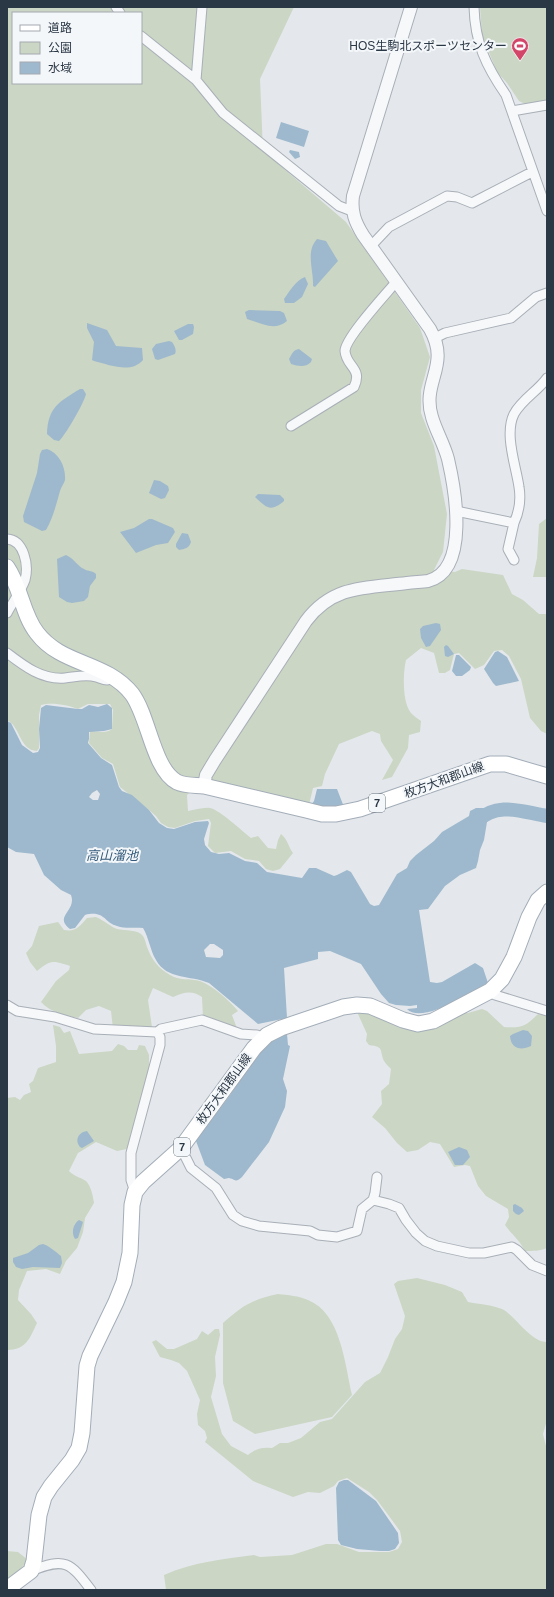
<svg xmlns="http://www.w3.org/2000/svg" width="554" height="1597" viewBox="0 0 554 1597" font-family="Helvetica,'Noto Sans JP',sans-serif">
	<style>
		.green { fill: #cbd6c5; fill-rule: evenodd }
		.water { fill: #9eb9cd; fill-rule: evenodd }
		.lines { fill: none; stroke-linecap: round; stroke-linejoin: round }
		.river { stroke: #9eb9cd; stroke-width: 14 }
		.minor-casing { stroke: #a8afb7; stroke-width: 11 }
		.tertiary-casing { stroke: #a8afb7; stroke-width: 14 }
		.primary-casing { stroke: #a3adb8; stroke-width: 17 }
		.minor { stroke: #f7f8fa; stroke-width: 9 }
		.tertiary { stroke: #f7f8fa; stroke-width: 12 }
		.primary { stroke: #fff; stroke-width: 15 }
		.labels { text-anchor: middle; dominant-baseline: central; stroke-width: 4; stroke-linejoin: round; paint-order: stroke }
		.shield { fill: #f4f7f9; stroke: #67717b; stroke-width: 1 }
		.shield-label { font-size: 11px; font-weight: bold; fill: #2a3745 }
		.poi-label { font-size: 12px; fill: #2a3745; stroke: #f4f7f9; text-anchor: end }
		.street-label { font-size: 12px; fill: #2a3745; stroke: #f4f7f9 }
		.water-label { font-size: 13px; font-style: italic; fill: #335a7b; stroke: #f4f7f9 }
	</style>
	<rect width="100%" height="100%" fill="#e4e8ec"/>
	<!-- green -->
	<path class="green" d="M7,7h287l-34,72 3,72 83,71 74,106 10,29 -9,33v23l13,33 13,68 -4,38 -9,18 21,2 7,-3 41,6 9,19 11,6 16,14h8v120l-6,-3 -11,-13 -9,-39 -12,-23 -7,-6 -8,1 -10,14 -9,4 -16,-16 -5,1 -4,16 -5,3h-6l-5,-20 -13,-5 -15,12c-3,13 -4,42 5,53 3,3 7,6 10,8l-1,11 -11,3 -1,13 -16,29 -10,3 11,-20 -12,-19 -1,-7 -8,-3 -33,13 -14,30 -3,12 -9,2 -4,17 -116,-15 -6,5 1,16c7,-1 15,-4 22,-3 10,2 32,23 41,30l7,-2 10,12 8,1 2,-9 3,-6c7,6 7,12 12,19l-13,16 -7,2 -7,-2 -7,-8 -14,-2 -14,-8 -16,2 -7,-7 3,-23 -2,-4 -14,2 -20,7 -7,-1 -7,-4 -5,-7 -7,-6 -29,-23 -7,-23 -11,-6 -13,-15 1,-12c8,0 16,3 22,-2l1,-19 -3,-6h-22l-10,5c-10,-4 -26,-7 -37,-4l-2,10v33l-2,3c-18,-1 -16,-24 -30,-31zM13,13h128v70h-128z
		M480,7h67v94l-22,3 -6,-3 -12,-18 -10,-11 -15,-37z
		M547,518v59h-14l4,-19 2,-34z
		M96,917c7,3 17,11 21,12 8,2 21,0 26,7 2,3 3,8 4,11 5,13 11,21 23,28 9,6 20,3 30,6 13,5 29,19 38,30l-6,4 6,16 -35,-13 -1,-21c-10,-7 -18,-5 -29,0l-20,-9 -5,12 4,27 -39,2 -2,-18 -12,-5 -13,4 -8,8c-13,-3 -27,-5 -37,-16l15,-21 13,-11 1,-4c-17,-5 -18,-7 -33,5l-7,-9 -4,-9 6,-7 7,-20 19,-4 6,8c12,2 15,-3 23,-12z
		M482,1009l5,2 17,16c18,1 21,0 34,-13l9,2v232c-7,3 -14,3 -22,3 -6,-12 -13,-16 -20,-26l4,-8 -1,-8 -22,-13 -8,-10 -8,-20 -5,-1 -11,2 -14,-23 -10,-2 -12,8 -11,2 -10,-9 -12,-15 -13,-11 10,-13 -1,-13 8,-7 2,-15c-2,-2 -5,-5 -7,-8 -5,-11 1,-14 -15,-16l-3,-4 1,-7 -9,-20 1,-4 47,16 56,-14 6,1z
		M53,1025l7,2 4,6 6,-2 9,23 33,-3 6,-7 6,2 4,4h9l2,-5 6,1 4,9v13l-22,81 -10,2 -21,-9 -18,11 -9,18c6,6 11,6 17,10 5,5 7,15 8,22l-9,15 -2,14 -6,16 -11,13 -6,13 -14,-5 -19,2 -8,19 -1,10 13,14 6,9c-7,15 -11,27 -30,27v-252l8,-1 5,3 4,-5 7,-3 -2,-8 4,-3 5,-13 18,-6v-16z
		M417,1278l28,7 17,7 6,10c11,2 24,3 34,7 13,6 28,33 45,33v78l-4,14 4,16v140h-381l-2,-15c29,-13 59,-16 90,-20l6,2 32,-2 34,-11h11l22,8h30l9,-3 4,-7 -2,-11 -11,-15 -12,-16 -8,-8 -22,-14 -9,3 -4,5 -14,7 -12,-1 -15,5 -40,-16 -48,-39 2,-4 -2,-7 -7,-6 -1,-11 3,-14 -13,-29 -8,-8 -8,-3 -11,-3 -8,-15 4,-2 11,9h7l23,-10 5,-8 6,4 7,-6h4l1,6 -5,22 1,19 -5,21 11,37 9,12 17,9c9,-7 14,-8 24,-7l8,-5h8l13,-5 19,-16 12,-3 33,-37 15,-9 8,-16 7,-18 7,-10 3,-13 -11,-32 4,-3z
		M278,1294c10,1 21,2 30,6 33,13 37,65 44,95l-20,22 -77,17 -22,-13 -10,-38v-60c19,-17 30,-24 55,-29z
		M7,1551l11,1 10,8 -9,11 -12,8z"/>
	<!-- water -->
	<path class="water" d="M281,122l28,9 -5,16 -28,-9z
		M290,150l9,2 1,5 -5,2 -6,-7z
		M317,239l9,2 12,20 -23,26 -2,-1c1,-15 -8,-34 4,-47z
		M305,277l3,7 -6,13 -8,6h-9l-1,-4c5,-7 12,-19 21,-22z
		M249,310l31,1 4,2 3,8c-13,11 -26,2 -40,-2l-2,-7z
		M87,323l20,7 9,16 26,2 1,12c-12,14 -33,5 -49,1l-2,-1 2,-18 -7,-14z
		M188,324h5l1,3 -1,7 -11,6h-3l-5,-9z
		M169,341l3,1c2,3 5,7 3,12l-17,6 -3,-1 -3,-10 4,-5z
		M299,349l13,10 -1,3c-6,6 -13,4 -20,2l-2,-5c3,-5 4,-9 10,-10z
		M80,389h3l3,5c-2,9 -21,42 -27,47l-5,-1 -7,-6c1,-27 12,-32 33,-45z
		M47,449c12,4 19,18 18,31 -1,4 -4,7 -5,11 -4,14 -7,27 -14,39l-4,1 -18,-9 -1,-6 14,-43 3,-19 2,-4z
		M154,480l6,1 8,5 1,4 -4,8 -4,1 -12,-6z
		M258,494l22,1 4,4v2c-14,12 -18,6 -29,-4z
		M149,519h3l21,9 2,4 -7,11 -12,2 -20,8 -16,-21 14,-4z
		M182,533l6,1 3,8c-2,6 -6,7 -12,8l-3,-3v-3z
		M66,555c9,4 11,11 18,14 5,3 8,1 12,5v4l-6,8 -2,11 -4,4 -12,2 -5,-1 -8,-5 -2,-38z
		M436,623l4,1 1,6 -11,16 -4,1 -5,-9 -1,-9 3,-3z
		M446,645l2,1 6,8 -6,3 -3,-1 -1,-9z
		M498,651l9,6 12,24 -23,5 -3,-3 -9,-14 11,-17z
		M456,655h3l12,12 -1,3 -8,6h-6l-4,-5z
		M107,704l5,4v21l-8,2 -15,1v7l-1,4 13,15 11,7 7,22 3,4 10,4 17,15 10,13 8,5 7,1 21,-7 13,-1 1,2 -5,16 1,6 6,7 8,2 10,-1 16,8 12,2 10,9 35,6 7,-10h7l18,8 3,-1 10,-5 4,2 19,32 4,2 5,-1 18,-31 10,-6 3,-7 6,-6 18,-14 8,-9 27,-16 1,-5 6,-3h16l3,7 -4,2 -4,5 -3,18 -4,10 -2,11 -2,7 -16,7 -15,11 -17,23 -9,1 11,72 7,1 5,-1 33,-19 8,5 5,15c-16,9 -66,42 -81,26l10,-1v-3l-7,1 -14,-1 -7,-2 -8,-9 -20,-30 -31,-13 -12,1v7l-34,9 3,50 -29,6 -49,-41c-19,-8 -42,-3 -53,-23 -6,-10 -7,-22 -13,-32 -8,-1 -18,1 -26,-2 -13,-3 -12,-16 -32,-11l-10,13 -5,1c-17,-13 7,-18 1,-34l-10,-5 -17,-15 -10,-21 -18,-2 -9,-5v-126l4,2 11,22 11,8 5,-1 2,-4 -1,-19 2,-21 5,-3 32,4h4l7,-4 9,2zM97,790l3,4 -2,6h-5l-4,-3 3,-4zM210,944h4l9,6v5l-3,3 -14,-1 -2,-7z
		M317,789h20l7,18 -11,1 -22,-3 3,-4z
		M523,1030l5,1 4,5 -1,10c-10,5 -20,3 -21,-10l3,-2z
		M287,1034l1,11 2,1 -7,33 4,12 -2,16 -16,35 -27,35c-7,6 -5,3 -13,1 -2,0 -3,1 -5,1l-19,-14 -9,-24c8,-16 21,-28 31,-42 5,-6 8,-12 11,-19 13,-21 25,-37 49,-46z
		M87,1131l7,10 -12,7 -2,-1c-6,-7 -1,-15 7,-16z
		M459,1147l8,3 3,7 -7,8h-8l-7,-13z
		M515,1204l7,4 2,3 -5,4 -3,-1 -3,-3v-6z
		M79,1220l4,2 -5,16 -3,1c-4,-6 -2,-15 4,-19z
		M43,1244c5,1 13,8 18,12l1,7 -2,5 -27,-1 -11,2 -6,-2 -3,-5v-4l15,-5 11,-8z
		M344,1480h4l28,21 22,32 1,10 -4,6 -6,2h-9l-23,-2 -16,-4 -3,-5 -2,-52 3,-6z"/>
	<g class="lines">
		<!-- river -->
		<path class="river" d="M477,821c21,-20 45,-9 70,-5"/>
		<!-- minor casing -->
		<g class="minor-casing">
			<path id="minor" d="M116,7l4,6
				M474,7c1,36 12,59 32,88l41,116
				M141,36l55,44 27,33 116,93 13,5
				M196,80l6,-73
				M512,111l35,-6
				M371,246l18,-19 58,-31 10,1 15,6 60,-31
				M435,338l10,-5 66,-15 25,-21 11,-4
				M291,426l63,-39c9,-19 -8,-20 -9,-36 0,-13 42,-58 51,-69
				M456,511l58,12c5,-11 7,-24 5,-36 -3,-21 -15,-53 -5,-73 8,-15 24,-23 33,-36
				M514,523l-6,26 6,11
				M7,539c17,1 22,26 18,41 -4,11 -12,22 -18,33
				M7,653c17,13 35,27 58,25 10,-1 21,-4 31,-1 4,1 7,3 11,3
				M490,991l5,4 52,16
				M7,1005l10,6 38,6 39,12 63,3 3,5v8l-29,108v27l4,12
				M157,1032l4,-3 41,-9 39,14 16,1 7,4
				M181,1148l10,20 25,20 17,27 9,6 17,5 51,5 8,4 19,2 20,-6 5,-22 11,-9 2,-7 2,-16
				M373,1200l16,4 10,4 7,12 10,13 9,8 12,5 32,7h15l28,-6 5,3 15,15 15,6
				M31,1571c34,-14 39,-9 60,19"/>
		</g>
		<!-- tertiary casing -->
		<g class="tertiary-casing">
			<path id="tertiary" d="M204,786l2,-11 9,-15 91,-139c27,-36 60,-33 101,-38 7,-1 14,-1 21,-2 42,-11 27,-92 20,-122 -4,-15 -12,-28 -16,-42 -11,-35 19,-51 -2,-88l-67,-94c-8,-13 -12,-23 -10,-39l58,-189"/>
		</g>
		<!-- primary casing -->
		<g class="primary-casing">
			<path id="primary" d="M7,567c14,20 15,47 30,66 25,33 69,28 95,61 17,23 21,75 45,88 8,4 18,3 27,4l102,24 16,4h14l24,-5 130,-45h16l41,12
				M7,1589l24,-18 3,-10 5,-46 5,-18 7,-11 21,-26 7,-12 3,-15 5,-67 3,-10 26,-54 8,-20 6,-29 2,-48 3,-13 8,-10 38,-34 73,-100 13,-13 14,-7 62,-21 14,-2 13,1 33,14 15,4 15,-3 57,-30 12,-12 12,-22 15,-40 9,-17 9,-8"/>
		</g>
		<!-- minor -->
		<use href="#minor" class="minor"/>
		<!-- tertiary -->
		<use href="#tertiary" class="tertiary"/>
		<!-- primary -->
		<use href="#primary" class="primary"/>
	</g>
	<!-- icons -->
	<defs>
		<g id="stadium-pin" transform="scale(0.9)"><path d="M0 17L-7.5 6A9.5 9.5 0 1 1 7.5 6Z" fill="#d34669" stroke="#f4f7f9"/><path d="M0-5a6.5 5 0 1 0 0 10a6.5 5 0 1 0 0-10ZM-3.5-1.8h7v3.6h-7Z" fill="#fff"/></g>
	</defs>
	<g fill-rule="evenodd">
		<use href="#stadium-pin" x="520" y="46"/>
	</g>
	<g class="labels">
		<!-- shield labels -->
		<g class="shield">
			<rect x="369" y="794" width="16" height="18" rx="3"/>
			<rect x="174" y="1138" width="16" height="18" rx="3"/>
		</g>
		<g class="shield-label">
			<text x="377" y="803">7</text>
			<text x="182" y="1147">7</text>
		</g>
		<!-- poi labels -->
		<g class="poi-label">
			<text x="507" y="46">HOS生駒北スポーツセンター</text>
		</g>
		<!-- street labels -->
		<g class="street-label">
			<text transform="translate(444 780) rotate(-20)">枚方大和郡山線</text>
			<text transform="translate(224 1089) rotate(-54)">枚方大和郡山線</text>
		</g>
		<!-- water labels -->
		<g class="water-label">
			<text x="112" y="855">高山溜池</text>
		</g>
	</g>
	<!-- border -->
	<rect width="554" height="1597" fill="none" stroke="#2a3745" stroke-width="16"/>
	<!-- legend -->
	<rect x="12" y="12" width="130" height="72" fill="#f4f7f9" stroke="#a3aab1"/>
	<rect x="20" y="25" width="20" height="6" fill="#ffffff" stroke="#a3aab1"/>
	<text x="48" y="32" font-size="12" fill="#2a3745">道路</text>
	<rect x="20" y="42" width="20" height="12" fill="#cbd6c5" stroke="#a3aab1"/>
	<text x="48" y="52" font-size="12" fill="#2a3745">公園</text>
	<rect x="20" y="62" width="20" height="12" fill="#9eb9cd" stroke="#a3aab1"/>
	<text x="48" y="72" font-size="12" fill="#2a3745">水域</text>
</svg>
